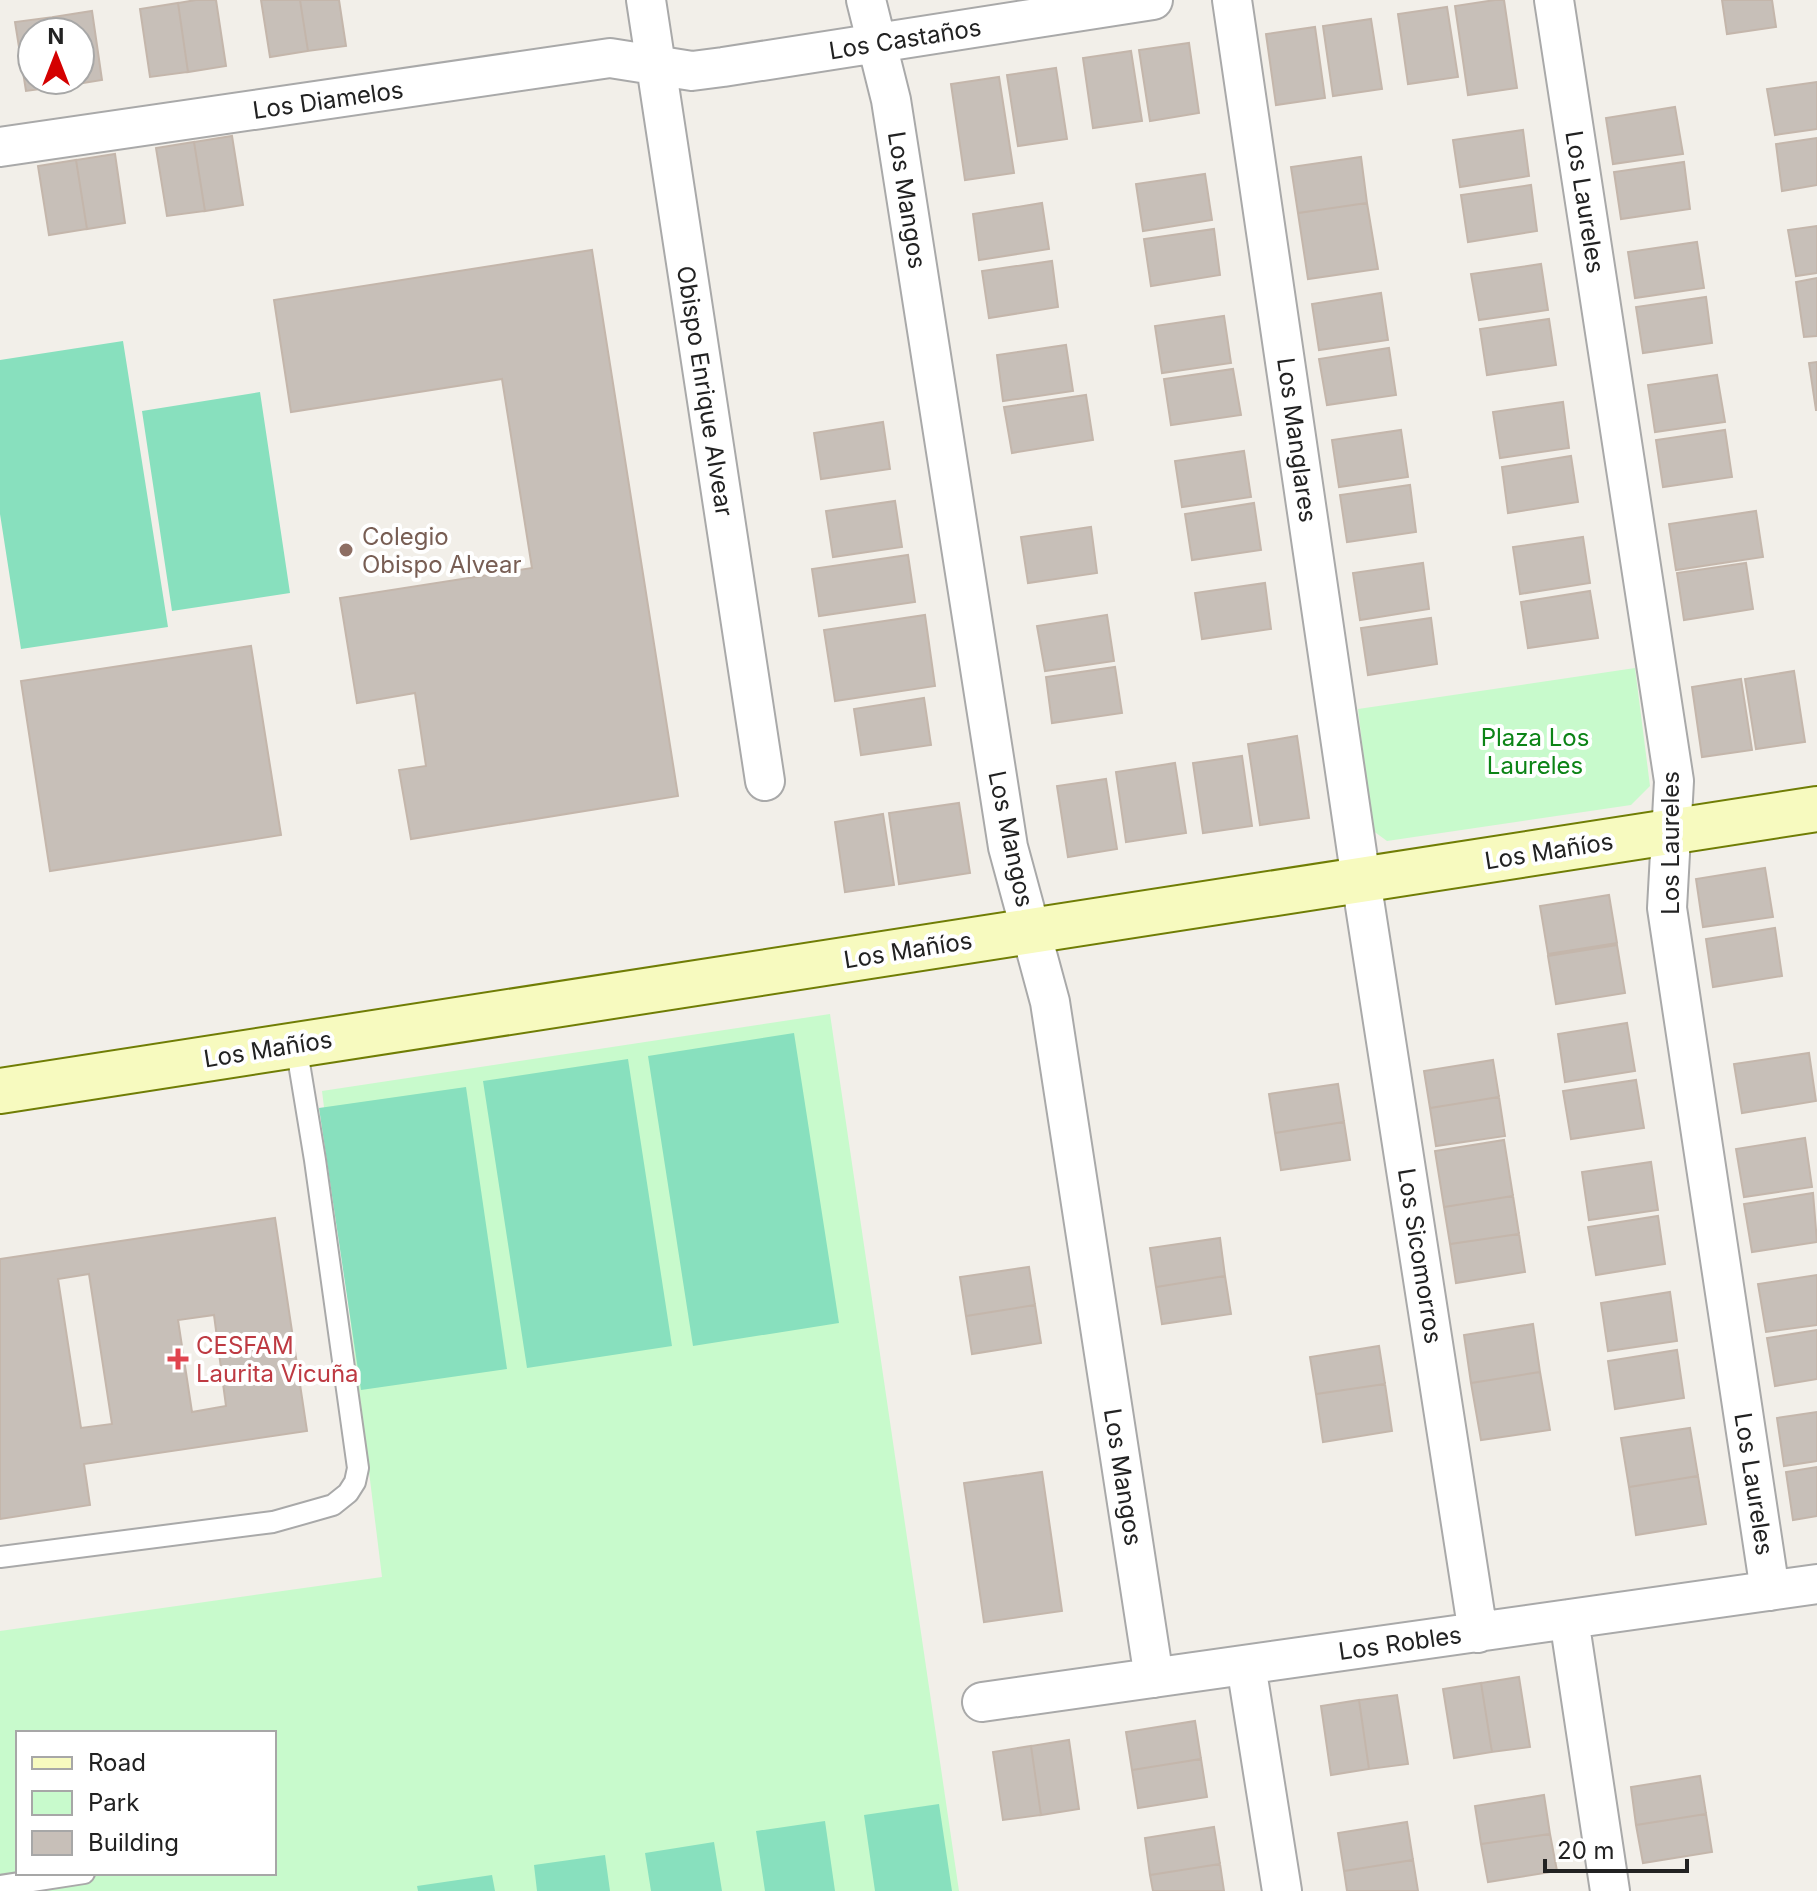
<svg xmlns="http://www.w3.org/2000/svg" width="1817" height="1891" viewBox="0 0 1817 1891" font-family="Inter,sans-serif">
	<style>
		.park { fill: #c8facc; fill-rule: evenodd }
		.pitch { fill: #88e0be }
		.building { fill: #c7bfb8; stroke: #c4b6ab; stroke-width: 2; fill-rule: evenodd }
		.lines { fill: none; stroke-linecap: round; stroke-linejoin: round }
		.lane-casing { stroke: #a9a9a9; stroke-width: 24 }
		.street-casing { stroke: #a9a9a9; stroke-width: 42 }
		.secondary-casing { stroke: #707d05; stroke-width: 48 }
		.lane { stroke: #fff; stroke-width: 20 }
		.street { stroke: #fff; stroke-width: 38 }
		.secondary { stroke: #f7fabf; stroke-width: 44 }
		.education-dot { fill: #8d6e63; stroke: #fff; stroke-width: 3 }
		.health-dot { fill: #e0444e; stroke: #fff; stroke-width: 3 }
		.labels { text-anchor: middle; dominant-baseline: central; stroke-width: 8; stroke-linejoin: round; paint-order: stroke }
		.street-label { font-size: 24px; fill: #222; stroke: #fff }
		.education-label { font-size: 24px; fill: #785e54; stroke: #fff; text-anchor: start }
		.park-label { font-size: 24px; fill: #0c8416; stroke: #fff }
		.health-label { font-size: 24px; fill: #be3a42; stroke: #fff; text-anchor: start }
	</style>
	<rect width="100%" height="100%" fill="#f2efe9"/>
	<!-- park -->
	<path class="park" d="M1635,668l15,118 -19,19 -244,36 -15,-11 -14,-121z
		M830,1014l129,877h-959v-260l382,-54 -60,-486zM18,1733h256v140h-256z"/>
	<!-- pitch -->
	<path class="pitch" d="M123,341l45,286 -147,22 -21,-135v-154z
		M260,392l30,201 -118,18 -30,-200z
		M794,1033l45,290 -146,23 -45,-290z
		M628,1059l44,287 -145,22 -44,-287z
		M466,1087l41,282 -146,21 -42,-282z
		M939,1804l13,87h-77l-11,-76z
		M825,1821l10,70h-70l-9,-60z
		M714,1842l8,49h-71l-6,-38z
		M605,1855l5,36h-73l-3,-26z
		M492,1875l3,16h-77l-1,-5z"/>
	<!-- building -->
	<path class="building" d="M196,0h20l10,66 -38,6 -10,-69z
		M261,0h39l8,51 -38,6z
		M300,0h39l7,46 -38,5z
		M1495,0h9l13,88 -49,7 -13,-89z
		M1722,0h50l4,27 -49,7z
		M178,3l10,69 -38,5 -10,-68z
		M1447,7l11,70 -50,7 -10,-70z
		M92,11l10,69 -38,6 -1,-6h17v-48h-24l-3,-15z
		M53,17l3,15h-24v48h31l1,6 -38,5 -11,-69z
		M1371,19l11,70 -49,7 -10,-70z
		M1315,27l10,71 -49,7 -10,-71z
		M1189,43l10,70 -49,8 -11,-71z
		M1131,51l11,70 -49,7 -10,-70z
		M1056,68l11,71 -49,7 -11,-71z
		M999,77l15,96 -49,7 -14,-96z
		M1817,82v47l-42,6 -8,-46z
		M1675,107l8,47 -70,10 -7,-46z
		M1523,130l6,46 -69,11 -7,-47z
		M232,136l11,69 -38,6 -11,-69z
		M1817,138v47l-35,6 -6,-47z
		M194,142l11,69 -38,5 -11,-68z
		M115,154l10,69 -38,6 -11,-69z
		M1361,157l6,46 -69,10 -7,-46z
		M76,160l11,69 -38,6 -11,-69z
		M1684,162l6,47 -69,10 -7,-47z
		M1205,174l7,46 -69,11 -7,-47z
		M1531,185l6,46 -69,11 -7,-47z
		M1042,203l7,46 -70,11 -6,-46z
		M1367,203l11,66 -70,10 -10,-66z
		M1817,226v47l-21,3 -8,-46z
		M1214,229l6,46 -69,11 -7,-47z
		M1697,242l7,46 -69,10 -7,-46z
		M592,250l86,546 -267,43 -12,-69 27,-4 -11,-73 -58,10 -17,-105 192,-30 -30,-189 -211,33 -17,-112z
		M1052,261l6,46 -69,11 -7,-47z
		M1541,264l7,46 -69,10 -8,-46z
		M1817,278v58l-13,1 -8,-55z
		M1381,293l7,47 -69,10 -7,-46z
		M1706,297l6,46 -69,10 -7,-46z
		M1224,316l7,47 -69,10 -7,-47z
		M1549,319l7,46 -69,10 -7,-46z
		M1066,345l7,46 -70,10 -6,-46z
		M1389,348l7,47 -69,10 -8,-46z
		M1817,362v48h-1l-7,-47z
		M1233,369l8,46 -70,10 -7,-46z
		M1717,375l8,47 -70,10 -7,-47z
		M1086,395l7,45 -81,13 -8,-46z
		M1563,402l6,46 -69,10 -7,-46z
		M883,422l7,47 -69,10 -7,-46z
		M1401,430l7,47 -69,10 -7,-47z
		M1725,430l7,47 -69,10 -7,-47z
		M1244,451l7,46 -69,10 -7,-46z
		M1571,456l7,46 -70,11 -6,-46z
		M1410,485l6,47 -69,10 -7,-47z
		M895,501l7,46 -69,10 -7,-46z
		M1254,503l7,47 -69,10 -7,-46z
		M1756,511l7,46 -87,13 -7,-46z
		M1091,527l6,46 -69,10 -7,-46z
		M1583,537l7,46 -70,11 -7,-47z
		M908,555l7,47 -96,14 -7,-47z
		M1423,563l6,46 -69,11 -7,-47z
		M1746,563l7,46 -69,11 -7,-47z
		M1265,583l6,46 -69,10 -7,-46z
		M1590,591l8,47 -70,10 -7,-46z
		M925,615l10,71 -100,15 -11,-71z
		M1107,615l7,46 -69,10 -8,-45z
		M1431,618l6,46 -69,11 -7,-47z
		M251,646l30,189 -231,36 -29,-190z
		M1115,667l7,46 -70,10 -6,-46z
		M1794,671l11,71 -49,7 -11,-70z
		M1741,679l11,71 -50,7 -10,-70z
		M924,698l7,47 -70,10 -7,-46z
		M1297,736l12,82 -49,7 -12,-81z
		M1242,756l10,70 -49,7 -10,-70z
		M1175,763l11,70 -60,9 -10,-70z
		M1106,779l11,70 -49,8 -11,-71z
		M959,803l11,70 -71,11 -10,-71z
		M883,814l11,71 -49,7 -10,-70z
		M1765,868l8,49 -70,10 -7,-48z
		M1609,895l8,48 -69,11 -8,-48z
		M1775,928l7,48 -69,11 -7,-48z
		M1617,945l8,48 -69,11 -8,-48z
		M1627,1023l8,48 -70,11 -7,-48z
		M1809,1053l7,48 -74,12 -8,-49z
		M1493,1060l6,37 -69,11 -6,-37z
		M1636,1080l8,48 -73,11 -8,-48z
		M1338,1084l6,38 -69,11 -6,-39z
		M1499,1097l6,39 -69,10 -6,-38z
		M1344,1122l6,38 -69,10 -6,-37z
		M1805,1138l7,49 -68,10 -8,-48z
		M1504,1140l9,56 -69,11 -9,-56z
		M1651,1162l7,48 -69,10 -7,-48z
		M1813,1193l4,49 -65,10 -8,-48z
		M1513,1196l6,38 -69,10 -6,-37z
		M1658,1216l7,48 -69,11 -8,-48z
		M275,1218l32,213 -223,33 6,41 -90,14v-260zM89,1274l23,150 -31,4 -23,-149zM214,1315l12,91 -34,6 -14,-92z
		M1519,1234l6,38 -69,11 -6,-39z
		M1220,1238l5,38 -69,11 -6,-39z
		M1029,1267l6,38 -69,11 -6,-39z
		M1817,1275v50l-51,7 -8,-48z
		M1225,1276l6,38 -69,10 -6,-37z
		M1670,1292l7,49 -69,10 -7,-48z
		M1035,1305l6,38 -69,11 -6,-38z
		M1533,1324l7,48 -69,11 -7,-48z
		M1817,1330v49l-42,7 -8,-48z
		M1379,1346l6,38 -69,10 -6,-37z
		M1677,1350l7,48 -69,11 -7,-48z
		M1540,1372l10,58 -69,10 -10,-57z
		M1385,1384l7,47 -69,11 -7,-48z
		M1817,1412v49l-33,5 -7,-48z
		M1690,1428l8,48 -69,11 -8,-49z
		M1817,1467v49l-24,4 -7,-48z
		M1042,1472l20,139 -78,11 -20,-139z
		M1698,1476l8,48 -70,11 -7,-48z
		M1519,1677l11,70 -38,5 -11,-69z
		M1481,1683l11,69 -38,6 -11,-69z
		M1397,1695l11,69 -39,5 -10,-69z
		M1359,1700l10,69 -38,6 -10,-69z
		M1195,1721l6,38 -69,11 -6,-38z
		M1069,1740l10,69 -38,6 -10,-69z
		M1031,1746l10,69 -38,5 -10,-68z
		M1201,1759l6,38 -69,11 -6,-38z
		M1700,1776l6,38 -70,11 -5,-38z
		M1544,1795l6,39 -69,10 -6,-38z
		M1706,1814l6,38 -69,11 -7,-38z
		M1407,1822l6,38 -69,11 -6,-38z
		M1214,1827l6,37 -70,11 -5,-37z
		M1550,1834l7,37 -69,11 -7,-38z
		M1413,1860l5,31h-71l-3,-20z
		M1220,1864l4,27h-71l-3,-16z"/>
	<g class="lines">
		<!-- lane casing -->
		<g class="lane-casing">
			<path id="lane" d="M0,1557l273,-35 60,-17 15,-12 7,-11 3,-14 -43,-308 -19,-115
				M0,1886l84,-13"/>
		</g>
		<!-- street casing -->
		<g class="street-casing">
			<path id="street" d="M646,0l119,781
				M866,0l25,100 117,747 42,155 104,676
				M1232,0l129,880 117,753
				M1554,0l120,781 -7,127 103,683
				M0,147l610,-89 82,13 31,-4 430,-67
				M1569,1619l41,272
				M1246,1665l36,226
				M982,1702l835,-118"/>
		</g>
		<!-- secondary casing -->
		<g class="secondary-casing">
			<path id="secondary" d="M0,1091l1817,-282"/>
		</g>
		<!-- lane -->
		<use href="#lane" class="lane"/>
		<!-- street -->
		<use href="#street" class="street"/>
		<!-- secondary -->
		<use href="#secondary" class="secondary"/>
	</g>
	<!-- markers -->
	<circle class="education-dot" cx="346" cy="550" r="8"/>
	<path class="health-dot" d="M174 1347h8v8h8v8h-8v8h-8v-8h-8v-8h8z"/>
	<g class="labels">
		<!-- street labels -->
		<g class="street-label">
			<text transform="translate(905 39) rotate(-9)">Los Castaños</text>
			<text transform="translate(328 100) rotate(-8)">Los Diamelos</text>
			<text transform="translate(907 200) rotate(81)">Los Mangos</text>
			<text transform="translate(1585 202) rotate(81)">Los Laureles</text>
			<text transform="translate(705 391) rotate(81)">Obispo Enrique Alvear</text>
			<text transform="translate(1297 440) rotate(82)">Los Manglares</text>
			<text transform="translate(1011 839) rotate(78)">Los Mangos</text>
			<text transform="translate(1670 843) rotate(-90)">Los Laureles</text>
			<text transform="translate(1549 851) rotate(-9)">Los Mañíos</text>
			<text transform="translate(908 950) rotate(-9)">Los Mañíos</text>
			<text transform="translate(268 1049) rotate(-9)">Los Mañíos</text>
			<text transform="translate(1420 1256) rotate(81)">Los Sicomorros</text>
			<text transform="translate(1123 1477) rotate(81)">Los Mangos</text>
			<text transform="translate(1754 1484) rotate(81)">Los Laureles</text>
			<text transform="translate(1400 1643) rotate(-8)">Los Robles</text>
		</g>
		<!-- education labels -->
		<g class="education-label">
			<text x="362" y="536">Colegio<tspan x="362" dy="28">Obispo Alvear</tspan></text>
		</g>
		<!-- park labels -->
		<g class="park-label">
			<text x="1535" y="737">Plaza Los<tspan x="1535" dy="28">Laureles</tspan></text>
		</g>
		<!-- health labels -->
		<g class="health-label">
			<text x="196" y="1345">CESFAM<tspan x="196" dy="28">Laurita Vicuña</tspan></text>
		</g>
	</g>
	<!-- legend -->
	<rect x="16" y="1731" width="260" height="144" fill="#ffffff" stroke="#a7a7a7" stroke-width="2"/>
	<rect x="32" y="1757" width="40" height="12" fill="#f7fabf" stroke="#a7a7a7" stroke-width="2"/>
	<text x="88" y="1771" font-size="24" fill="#222222">Road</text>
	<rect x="32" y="1791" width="40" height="24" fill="#c8facc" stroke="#a7a7a7" stroke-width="2"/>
	<text x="88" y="1811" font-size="24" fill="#222222">Park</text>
	<rect x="32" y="1831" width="40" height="24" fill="#c7bfb8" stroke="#a7a7a7" stroke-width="2"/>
	<text x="88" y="1851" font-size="24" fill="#222222">Building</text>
	<!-- north arrow -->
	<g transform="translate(56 56)"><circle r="38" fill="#ffffff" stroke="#a7a7a7" stroke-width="2"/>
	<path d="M0-6L14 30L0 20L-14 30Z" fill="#d40000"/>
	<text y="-12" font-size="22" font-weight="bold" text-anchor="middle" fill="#222222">N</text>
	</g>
	<!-- scale -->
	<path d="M1545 1859v12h142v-12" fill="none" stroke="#222222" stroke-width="4"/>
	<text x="1557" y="1859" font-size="24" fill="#222222" stroke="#ffffff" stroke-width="6" paint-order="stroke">20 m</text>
</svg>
